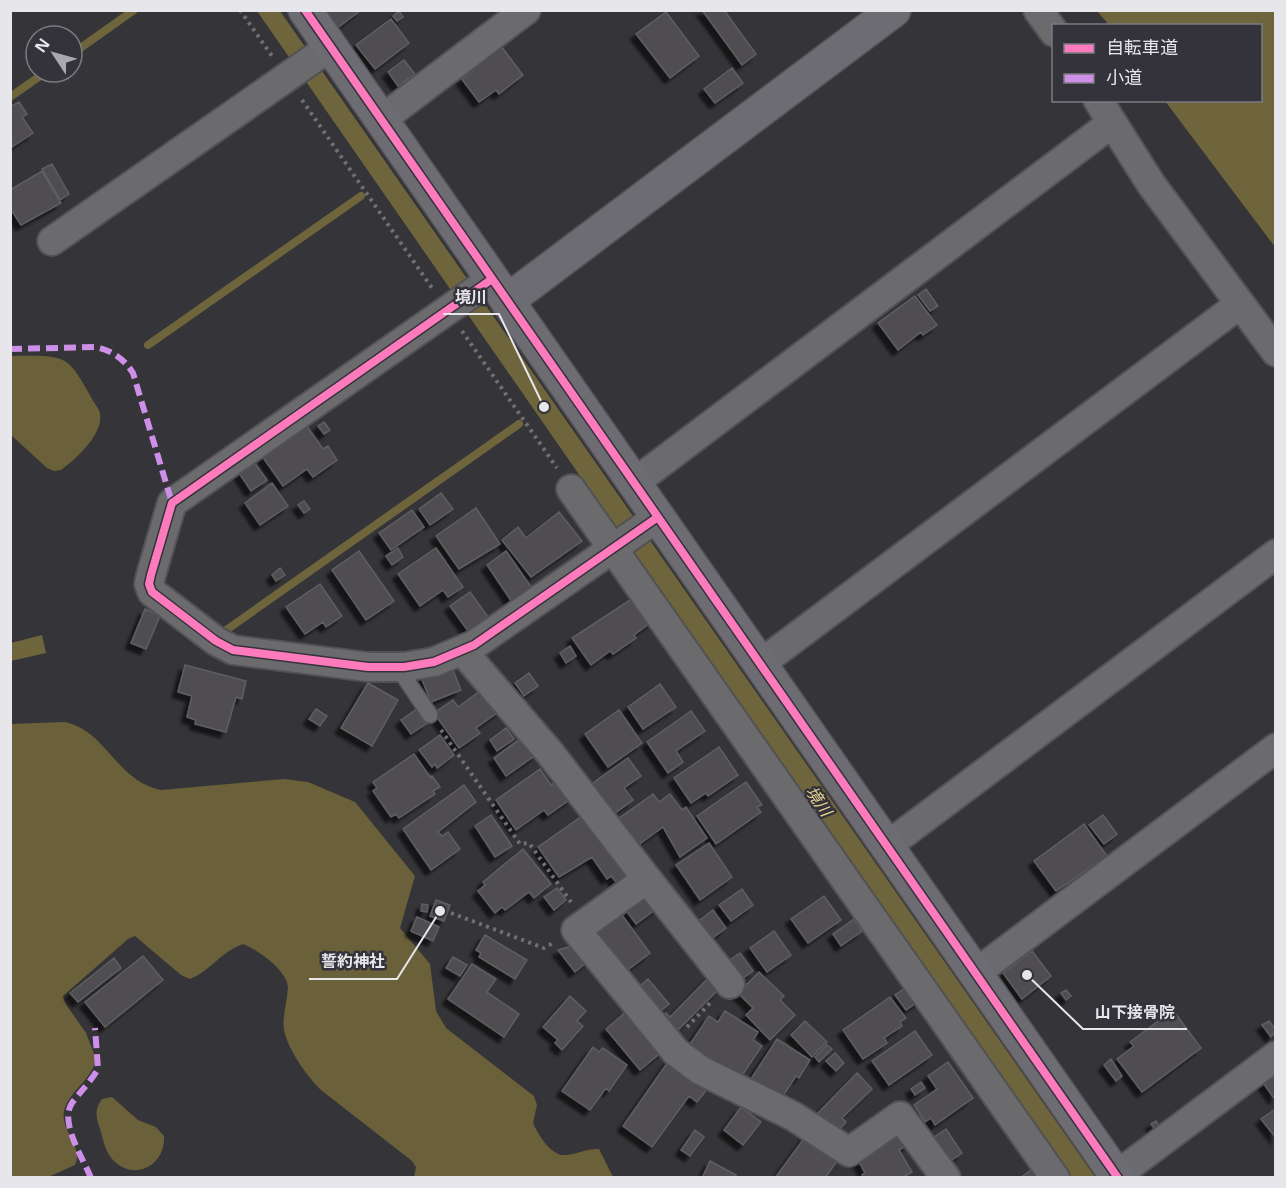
<svg xmlns="http://www.w3.org/2000/svg" width="1286" height="1188" viewBox="0 0 1286 1188" font-family="'Noto Sans','Noto Sans JP',sans-serif">
	<style>
		.forest { fill: #6a6039 }
		.water { fill: #6f653c }
		.lines { fill: none; stroke-linecap: round; stroke-linejoin: round }
		.stream { stroke: #6f653c; stroke-width: 8 }
		.building { fill: #4f4e51; stroke: #5f5e61; stroke-width: 1.5; filter: url(#shadow) }
		.lane-casing { stroke: #525154; stroke-width: 18 }
		.street-casing { stroke: #525154; stroke-width: 32 }
		.secondary-casing { stroke: #525154; stroke-width: 36 }
		.path { stroke: #706f72; stroke-width: 4; stroke-dasharray: 3 4.5; stroke-linecap: butt }
		.lane { stroke: #6b6b6e; stroke-width: 15 }
		.street { stroke: #6b6b6e; stroke-width: 28 }
		.secondary { stroke: #6d6c72; stroke-width: 33 }
		.quiet { stroke: #ce8fe9; stroke-width: 6; stroke-dasharray: 12 6; stroke-linecap: butt }
		.cycleway-casing { stroke: #34323a; stroke-width: 11 }
		.cycleway { stroke: #fd7abc; stroke-width: 8 }
		.labels { text-anchor: middle; dominant-baseline: central; stroke-width: 5; stroke-linejoin: round; paint-order: stroke }
		.water-label { font-size: 16px; font-style: italic; fill: #ead88e; stroke: #34323a }
		.leader { fill: none; stroke: #e7e6eb; stroke-width: 2 }
		.callout-dot { fill: #e7e6eb; stroke: #34323a; stroke-width: 2 }
		.callout-label { font-size: 16px; text-anchor: middle; font-weight: bold; fill: #e7e6eb; stroke: #34323a; stroke-width: 5; stroke-linejoin: round; paint-order: stroke }
	</style>
	<defs>
		<filter id="shadow"><feDropShadow dx="-5.5" dy="5.5" stdDeviation="1.5" flood-color="#0009"/></filter>
	</defs>
	<rect width="100%" height="100%" fill="#353438"/>
	<!-- forest -->
	<path class="forest" d="M11,356c64,-1 55,0 88,54 8,21 -22,48 -38,60l-7,1 -7,-3 -36,-33z
		M65,722c42,9 51,59 96,68l123,-11 24,3 47,20 60,74 -15,52 30,36 6,47 10,17 88,68 3,9 -4,18c5,11 18,34 33,32 12,-1 21,-7 33,-6l14,28h-199l2,-10 -4,-6 -91,-71c-14,-14 -33,-40 -37,-60 -2,-13 3,-28 4,-42 0,-17 -30,-38 -45,-44 -21,7 -33,27 -53,35l-9,-4 -46,-39 -7,3 -65,57 2,7 21,30 10,26c-4,21 -27,32 -32,52 -4,20 20,36 11,54l-27,12h-37v-453z
		M112,1097l26,23 18,7 8,9c2,29 -30,47 -52,23 -7,-8 -9,-20 -12,-30 -4,-12 -6,-19 2,-30z"/>
	<!-- water -->
	<path class="water" d="M257,11h23l815,1166h-28z
		M1097,11h178v236l-110,-146 95,-1v-74l-151,-1z
		M42,635l4,18 -35,8v-18z"/>
	<g class="lines">
		<!-- stream -->
		<path class="stream" d="M72,54l62,-44
			M10,97l36,-25
			M148,345l213,-149
			M222,633l297,-209"/>
	</g>
	<!-- building -->
	<path class="building" d="M322,10h39l-25,19z
		M702,10h22l32,44 -14,11z
		M399,11l4,6 -6,4 -4,-5z
		M666,12l33,44 -29,22 -34,-44z
		M391,19l18,24 -34,26 -19,-24z
		M501,46l22,29 -24,19 -3,-4 -17,12 -17,-23z
		M404,60l11,14 -17,12 -10,-14z
		M732,68l11,15 -28,20 -11,-14z
		M19,102l8,12 -5,3 11,16 -21,14 -2,-40z
		M52,164l17,30 -9,6 -18,-31z
		M42,171l19,32 -40,22 -11,-17v-18z
		M926,289l12,17 -8,5 -12,-16z
		M915,296l22,29 -14,10 -2,-3 -23,18 -20,-27z
		M324,422l6,8 -6,4 -6,-8z
		M306,425l17,24 5,-3 9,14 -24,17 -6,-8 -24,17 -21,-30z
		M254,462l13,18 -16,11 -12,-18z
		M272,483l16,23 -28,19 -15,-22z
		M441,493l12,16 -23,16 -11,-16z
		M304,501l6,8 -6,4 -6,-8z
		M476,508l24,36 -41,25 -23,-33z
		M412,510l12,17 -33,23 -12,-17z
		M559,512l23,29 -51,36 -29,-37 16,-13 8,11z
		M398,548l5,9 -11,8 -6,-9z
		M436,548l27,39 -15,10 -5,-7 -23,16 -22,-32z
		M359,551l35,50 -28,19 -34,-50z
		M506,551l28,40 -20,14 -27,-40z
		M280,568l5,7 -9,6 -4,-6z
		M320,584l22,32 -16,11 -3,-5 -18,12 -19,-27z
		M470,592l21,29 -20,14 -21,-29z
		M636,596l17,25 -19,14 2,3 -23,16 -3,-3 -19,14 -19,-27z
		M145,609l15,7 -14,33 -15,-6z
		M570,646l6,10 -10,7 -6,-10z
		M185,665l61,16 -4,18 -6,-2 -10,35 -31,-8 1,-4 -9,-3 5,-21 -14,-4z
		M451,665l10,25 -30,12 -10,-25z
		M529,673l9,13 -14,10 -9,-13z
		M368,683l30,17 -26,46 -31,-18z
		M660,684l16,23 -33,22 -15,-22z
		M484,688l17,22 -25,18 4,5 -21,15 -25,-35 19,-13 5,7z
		M316,709l11,7 -7,10 -11,-7z
		M417,709l10,14 -16,11 -10,-14z
		M619,710l23,33 -34,24 -23,-33z
		M691,711l14,20 -29,20 7,11 -15,11 -21,-31z
		M506,728l8,11 -17,12 -7,-11z
		M440,735l14,20 -17,13 -2,-4 -3,3 -13,-17z
		M524,736l13,18 -31,22 -12,-18z
		M719,747l19,28 -30,21 -2,-3 -15,10 -17,-25z
		M414,754l16,23 2,-1 8,11 -7,4 2,3 -36,24 -3,-4 -5,3 -18,-26 4,-3 -4,-6z
		M628,758l13,18 -17,12 9,12 -22,16 -21,-31z
		M540,769l11,16 8,-5 13,18 -24,17 -4,-5 -28,20 -20,-30z
		M746,782l16,23 -5,2 4,5 -45,32 -19,-28z
		M464,785l12,17 -38,30 4,4 6,-4 12,17 -29,21 -28,-41z
		M653,794l6,8 11,-8 12,16 4,-3 21,31 -27,19 -17,-30 -29,21 -19,-27z
		M585,814l46,61 -13,9 -7,-8 -4,3 -15,-22 -33,20 -21,-30z
		M491,815l21,31 -17,11 -20,-31z
		M1103,815l14,19 -13,10 -15,-19z
		M1084,824l23,32 -51,35 -22,-30z
		M709,843l23,34 -32,23 -24,-35z
		M523,849l28,35 -17,14 -5,-6 -24,18 -3,-3 -7,6 -17,-22 7,-6 -2,-3z
		M647,887l13,19 -24,18 -14,-19z
		M557,888l9,12 -12,10 -10,-13z
		M742,889l11,16 -22,16 -12,-16z
		M824,896l17,24 -33,23 -17,-24z
		M436,900l14,5 -6,16 -14,-5z
		M422,904l6,1 -1,7 -6,-1z
		M713,910l13,18 -19,14 -12,-18z
		M619,911l31,42 -29,22 -31,-43z
		M417,917l22,10 -6,14 -22,-10z
		M854,919l8,12 -21,15 -8,-12z
		M774,931l17,24 -24,17 -17,-24z
		M485,935l42,25 -12,19 -36,-22 2,-4 -5,-3z
		M579,944l12,15 -16,13 -17,-22z
		M1032,951l19,25 -29,23 -19,-26z
		M740,953l13,18 -16,11 -13,-18z
		M143,956l20,24 -58,47 -20,-25z
		M453,957l14,8 -7,11 -14,-8z
		M114,958l7,10 -43,34 -8,-9z
		M472,964l24,15 -9,13 32,22 -15,23 -56,-38z
		M759,972l25,24 -4,4 15,15 -25,25 -24,-25 7,-7 -15,-15z
		M713,973l11,11 -50,50 -14,-14 6,-7 4,4z
		M648,979l21,25 -13,11 -21,-25z
		M911,984l11,15 -16,11 -11,-15z
		M1066,990l5,6 -5,4 -5,-7z
		M570,996l16,15 -9,10 6,5 -21,24 -7,-7 3,-3 -15,-13z
		M890,997l16,21 -6,4 2,4 -18,12 3,5 -24,16 -20,-29z
		M628,1010l36,40 -24,20 -34,-41z
		M1173,1010l28,38 -59,44 -25,-33 17,-13 -4,-4z
		M725,1011l33,21 -5,8 9,6 -23,34 -51,-33 21,-31 9,6z
		M805,1021l22,21 -15,15 -21,-22z
		M1269,1021l7,9 -5,7 -9,-12z
		M915,1031l17,24 -43,30 -17,-24z
		M777,1039l33,21 -11,18 -3,-2 -17,26 -30,-20z
		M827,1045l5,4 -13,13 -4,-5z
		M593,1047l6,5 4,-4 24,17 -18,26 -3,-3 -16,22 -28,-19z
		M835,1053l9,10 -8,8 -10,-10z
		M670,1059l39,28 -12,15 -8,-6 -37,51 -29,-21z
		M1111,1059l11,17 -6,5 -12,-16z
		M948,1062l25,36 -38,27 -4,-7 -6,4 -11,-17 23,-16 -9,-13z
		M1276,1069v28l-2,1 -13,-18z
		M857,1073l15,16 -30,29 4,4 -9,10 -19,-19z
		M921,1082l4,6 -10,7 -4,-6z
		M741,1107l20,15 -18,23 -19,-15z
		M1274,1110l2,1v27l-15,-19z
		M1156,1121l6,9 -4,3 -7,-9z
		M899,1127l10,17 -10,6 13,22 -10,6h-38l-2,-3 3,-2 -7,-13z
		M946,1129l16,24 -16,11 -16,-24z
		M695,1130l9,7 -14,19 -9,-6z
		M808,1133l32,24 -15,21h-50z
		M710,1161l26,14 -2,3h-32z
		M1035,1167l8,11h-23z"/>
	<g class="lines">
		<!-- lane casing -->
		<g class="lane-casing">
			<path id="lane" d="M404,667l1,11 25,37"/>
		</g>
		<!-- street casing -->
		<g class="street-casing">
			<path id="street" d="M1038,10l16,22
				M1098,100l53,84 125,168
				M381,120l145,-110
				M52,241l278,-194
				M492,279l-320,224 -21,72 -2,9 3,8 64,49 17,9 135,17h36l30,-5 40,-17 184,-128
				M634,483l478,-360
				M571,489l484,689
				M466,649l5,12 79,92 97,126 -71,51 100,122 24,18 93,46 56,36 51,-36 46,62
				M760,664l480,-360
				M887,846l389,-292
				M647,879l83,105
				M976,973l300,-225
				M1117,1175l159,-119"/>
		</g>
		<!-- secondary casing -->
		<g class="secondary-casing">
			<path id="secondary" d="M305,10l813,1168
				M507,301l387,-291"/>
		</g>
		<!-- path -->
		<path class="path" d="M240,10l32,46
			M302,100l130,188
			M462,331l95,137
			M441,730l79,114 9,-1 42,59
			M451,913l93,35 9,-5
			M687,1027l24,-25"/>
		<!-- lane -->
		<use href="#lane" class="lane"/>
		<!-- street -->
		<use href="#street" class="street"/>
		<!-- secondary -->
		<use href="#secondary" class="secondary"/>
		<!-- quiet -->
		<path class="quiet" d="M10,349l86,-2c17,4 28,12 37,26l39,130
			M91,1178c-8,-20 -32,-56 -19,-75 9,-12 19,-22 26,-34l-3,-41"/>
		<!-- cycleway casing -->
		<g class="cycleway-casing">
			<path id="cycleway" d="M305,10l813,1168
				M492,279l-320,224 -21,72 -2,9 3,8 64,49 17,9 135,17h36l30,-5 40,-17 184,-128"/>
		</g>
		<!-- cycleway -->
		<use href="#cycleway" class="cycleway"/>
	</g>
	<g class="labels">
		<!-- water labels -->
		<g class="water-label">
			<text transform="translate(819 801) rotate(55)">境川</text>
		</g>
	</g>
	<!-- callouts -->
	<path class="leader" d="M544 407L499 314H443M440 911L397 979H309M1027 975L1083 1029H1187"/>
	<g class="callout-dot">
		<circle cx="544" cy="407" r="6"/>
		<circle cx="440" cy="911" r="6"/>
		<circle cx="1027" cy="975" r="6"/>
	</g>
	<g class="callout-label">
		<text x="471" y="303">境川</text>
		<text x="353" y="967">誓約神社</text>
		<text x="1135" y="1018">山下接骨院</text>
	</g>
	<!-- border -->
	<rect width="1286" height="1188" fill="none" stroke="#e7e6eb" stroke-width="24"/>
	<!-- legend -->
	<rect x="1052" y="24" width="210" height="78" fill="#34323a" stroke="#7c7a81" stroke-width="1.5"/>
	<rect x="1064" y="44" width="30" height="9" fill="#fd7abc" stroke="#7c7a81" stroke-width="1.5"/>
	<text x="1106" y="54" font-size="18" fill="#e7e6eb">自転車道</text>
	<rect x="1064" y="74" width="30" height="9" fill="#ce8fe9" stroke="#7c7a81" stroke-width="1.5"/>
	<text x="1106" y="84" font-size="18" fill="#e7e6eb">小道</text>
	<!-- north arrow -->
	<g transform="translate(54 54) rotate(306)"><circle r="28" fill="#34323a" stroke="#7c7a81" stroke-width="1.5"/>
	<path d="M0-4.5L10 22L0 15L-10 22Z" fill="#a9a8ac"/>
	<text y="-9" font-size="16" font-weight="bold" text-anchor="middle" fill="#e7e6eb">N</text>
	</g>
</svg>
